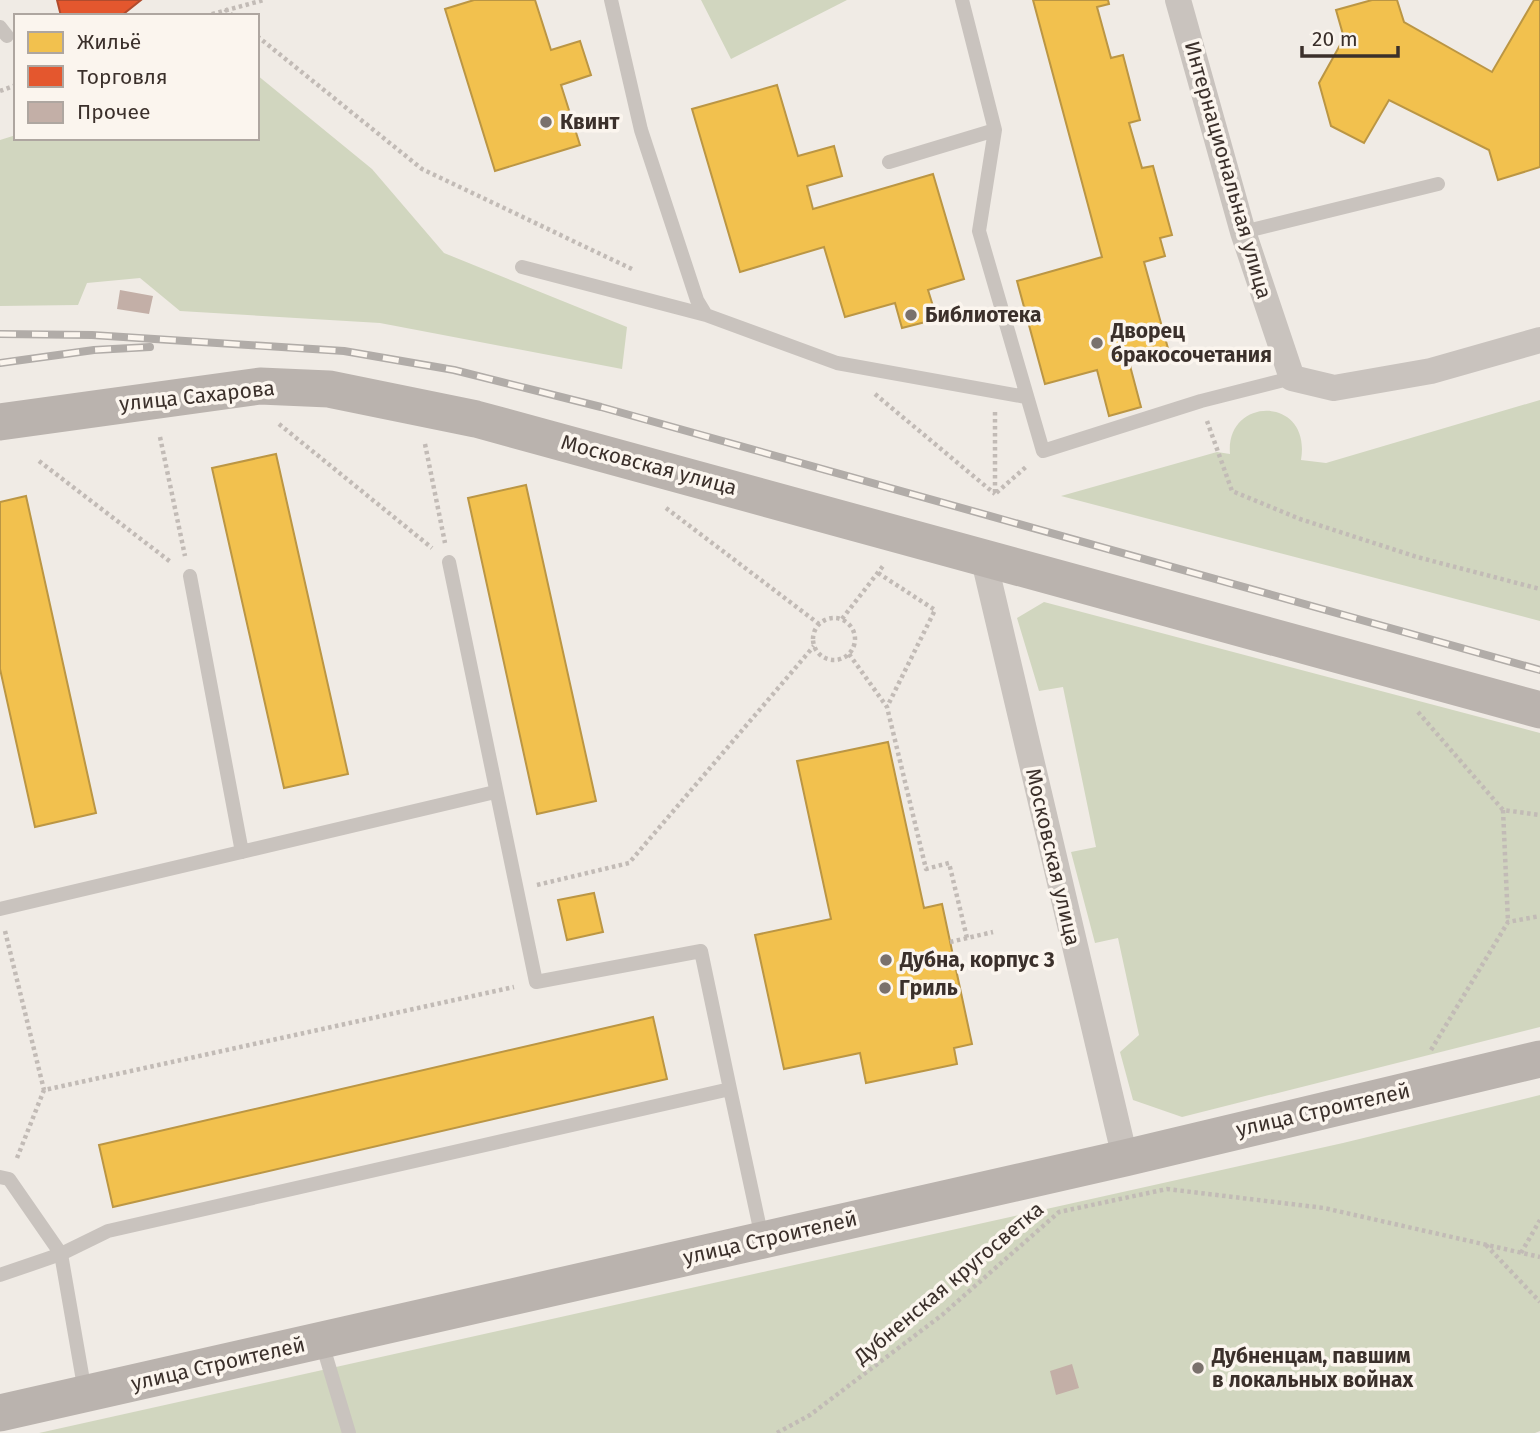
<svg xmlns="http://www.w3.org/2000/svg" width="1540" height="1433" viewBox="0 0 1540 1433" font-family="'Fira Sans',sans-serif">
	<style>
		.green { fill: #d1d6bf }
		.homes { fill: #f2c14e; stroke: #bb9644; stroke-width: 2 }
		.shops { fill: #e4572e; stroke: #b14b2d; stroke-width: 2 }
		.building { fill: #c3afa7 }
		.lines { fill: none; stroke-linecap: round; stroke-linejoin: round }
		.path { stroke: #c2bbb6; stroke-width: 4.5; stroke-dasharray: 3.5 3.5; stroke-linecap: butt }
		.lane { stroke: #c9c3be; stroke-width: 14 }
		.street { stroke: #c9c3be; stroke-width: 26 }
		.secondary { stroke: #bab3ae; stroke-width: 37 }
		.rail-casing { stroke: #b1aca8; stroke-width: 8 }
		.rail { stroke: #fbf5ee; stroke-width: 5; stroke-dasharray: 16; stroke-linecap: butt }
		.poi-dot { fill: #7a716c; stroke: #fbf5ee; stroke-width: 2.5 }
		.labels { text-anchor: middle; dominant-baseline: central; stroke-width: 7; stroke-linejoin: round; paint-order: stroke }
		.poi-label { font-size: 21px; font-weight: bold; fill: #3b302b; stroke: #fbf5ee; text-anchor: start }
		.street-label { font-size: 21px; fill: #3b302b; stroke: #fbf5ee }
	</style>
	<rect width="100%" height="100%" fill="#f0ebe5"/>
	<!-- green -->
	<path class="green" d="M701,0h146l-116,59z
		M257,75l115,94 72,84 183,74 -5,42 -242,-46 -200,-12 -40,-33 -53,5 -9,22 -78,1v-166l16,-5v3h241z
		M1540,400v221l-479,-125 156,-44 13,2c-5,-58 82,-59 71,6l25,3z
		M1044,602l496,131v294l-358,90 -49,-17 -13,-48 19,-17 -21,-97 -23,5 -24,-91 25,-5 -33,-160 -24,4 -22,-73z
		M1540,1095v336l-5,2h-1496l1304,-290z"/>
	<!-- homes -->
	<path class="homes" d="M474,0h61l16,50 29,-9 11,34 -30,10 19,60 -85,26 -50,-162z
		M1033,0h75l1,4 -12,3 14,51 12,-3 17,65 -11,3 13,45 11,-2 19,69 -12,3 5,18 -21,6 25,90 -40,10 12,45 -32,9 -12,-46 -52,14 -28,-103 85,-24z
		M1372,0h25l7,22 88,50 42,-72h6v167l-42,13 -9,-30 -100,-50 -25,43 -33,-17 -12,-43 25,-45 -8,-28z
		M777,85l21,71 36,-10 8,30 -35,10 6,23 120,-35 31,105 -36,11 9,29 -35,9 -7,-25 -50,14 -21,-70 -84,25 -48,-163z
		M276,454l72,320 -64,14 -72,-320z
		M526,485l70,316 -59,13 -69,-316z
		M26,496l70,317 -61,14 -35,-158v-167z
		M888,742l36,166 18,-4 30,140 -18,4 3,16 -91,19 -6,-30 -76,16 -29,-134 76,-16 -34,-158z
		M594,893l9,39 -36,8 -9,-40z
		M653,1017l14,62 -554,128 -14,-62z"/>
	<!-- shops -->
	<path class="shops" d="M57,0h84l-20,16h-60z"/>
	<!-- building -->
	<path class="building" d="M120,290l33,6 -4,18 -32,-5z
		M1072,1364l7,24 -23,7 -6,-24z"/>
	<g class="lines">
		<!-- path -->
		<path class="path" d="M225,9l8,7
			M205,16l59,-16
			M257,36l165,133 212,101
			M0,91l16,-6
			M875,394l120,100
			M995,412v82l32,-28
			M1207,421l25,70 68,28 117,38 123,32
			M279,424l153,124
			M160,437l25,119
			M425,444l20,99
			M39,461l133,102
			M666,508l153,116
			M878,573l57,37 -48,97
			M813 639a21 21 0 1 1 42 0a21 21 0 1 1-42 0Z
			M842,619l41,-53
			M849,654l38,53 39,162 23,-6 18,75
			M1418,712l85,98 37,5
			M1503,810l5,112
			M537,885l92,-22 185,-217
			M5,931l39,159
			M950,942l43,-10
			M1431,1050l77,-128 32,-6
			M17,1158l27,-68 470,-103
			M1486,1245l54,57
			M1521,1253l19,-33
			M777,1433l33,-18 132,-100 117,-103 108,-23 157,19 216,49"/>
		<!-- lane -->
		<path class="lane" d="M962,0l33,130 -16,101 64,220 158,-50 91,-23
			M0,27l7,9
			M889,162l106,-32
			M1243,232l195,-48
			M522,267l184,48 -9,-15 -56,-170 -30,-130
			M706,315l131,48 189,34
			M449,562l87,420 165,-31 29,138
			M190,576l52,276
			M0,909l495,-117
			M0,1177l9,2 52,75 47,-23 622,-142 32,149
			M0,1275l61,-21 24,138
			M321,1340l28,93"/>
		<!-- street -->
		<path class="street" d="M1178,0l65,232 49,146 42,10 97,-17 109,-31
			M983,556l142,602"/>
		<!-- secondary -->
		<path class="secondary" d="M0,422l260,-36 69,3 147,30 1064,291
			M0,1413l1125,-255 415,-99"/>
		<!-- rail casing -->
		<g class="rail-casing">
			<path id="rail" d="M0,334l92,1 252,16 110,19 147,37 939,263
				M0,363l94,-13 56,-3"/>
		</g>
		<!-- rail -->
		<use href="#rail" class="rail"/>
	</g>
	<!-- markers -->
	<g class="poi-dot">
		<circle cx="546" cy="122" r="7"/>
		<circle cx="911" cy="315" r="7"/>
		<circle cx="1097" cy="343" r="7"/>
		<circle cx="886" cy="960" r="7"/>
		<circle cx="885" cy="988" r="7"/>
		<circle cx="1198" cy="1368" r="7"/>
	</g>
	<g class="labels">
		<!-- poi labels -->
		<g class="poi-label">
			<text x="560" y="122">Квинт</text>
			<text x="925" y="315">Библиотека</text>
			<text x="1111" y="331">Дворец<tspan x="1111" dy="24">бракосочетания</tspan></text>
			<text x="900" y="960">Дубна, корпус 3</text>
			<text x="899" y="988">Гриль</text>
			<text x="1212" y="1356">Дубненцам, павшим<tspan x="1212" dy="24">в локальных войнах</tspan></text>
		</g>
		<!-- street labels -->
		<g class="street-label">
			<text transform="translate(1228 170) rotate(74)">Интернациональная улица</text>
			<text transform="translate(197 396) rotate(-6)">улица Сахарова</text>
			<text transform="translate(649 465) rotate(15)">Московская улица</text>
			<text transform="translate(1053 857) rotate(77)">Московская улица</text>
			<text transform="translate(1323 1110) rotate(-13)">улица Строителей</text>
			<text transform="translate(770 1238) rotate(-13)">улица Строителей</text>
			<text transform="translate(949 1283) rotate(-40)">Дубненская кругосветка</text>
			<text transform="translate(218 1364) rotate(-13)">улица Строителей</text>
		</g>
	</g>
	<!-- legend -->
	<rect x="14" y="14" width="245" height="126" fill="#fbf5ee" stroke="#aea6a0" stroke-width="2"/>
	<rect x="28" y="32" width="35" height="21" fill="#f2c14e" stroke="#aea6a0" stroke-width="2"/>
	<text x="77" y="49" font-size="21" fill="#3b302b">Жильё</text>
	<rect x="28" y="66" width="35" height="21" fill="#e4572e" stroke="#aea6a0" stroke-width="2"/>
	<text x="77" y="84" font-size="21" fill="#3b302b">Торговля</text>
	<rect x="28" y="102" width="35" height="21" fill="#c3afa7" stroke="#aea6a0" stroke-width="2"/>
	<text x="77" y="119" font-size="21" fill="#3b302b">Прочее</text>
	<!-- scale -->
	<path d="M1302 46v10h96v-10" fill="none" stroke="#3b302b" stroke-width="3.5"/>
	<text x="1312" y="46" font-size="21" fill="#3b302b" stroke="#fbf5ee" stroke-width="5" paint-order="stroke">20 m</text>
</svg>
